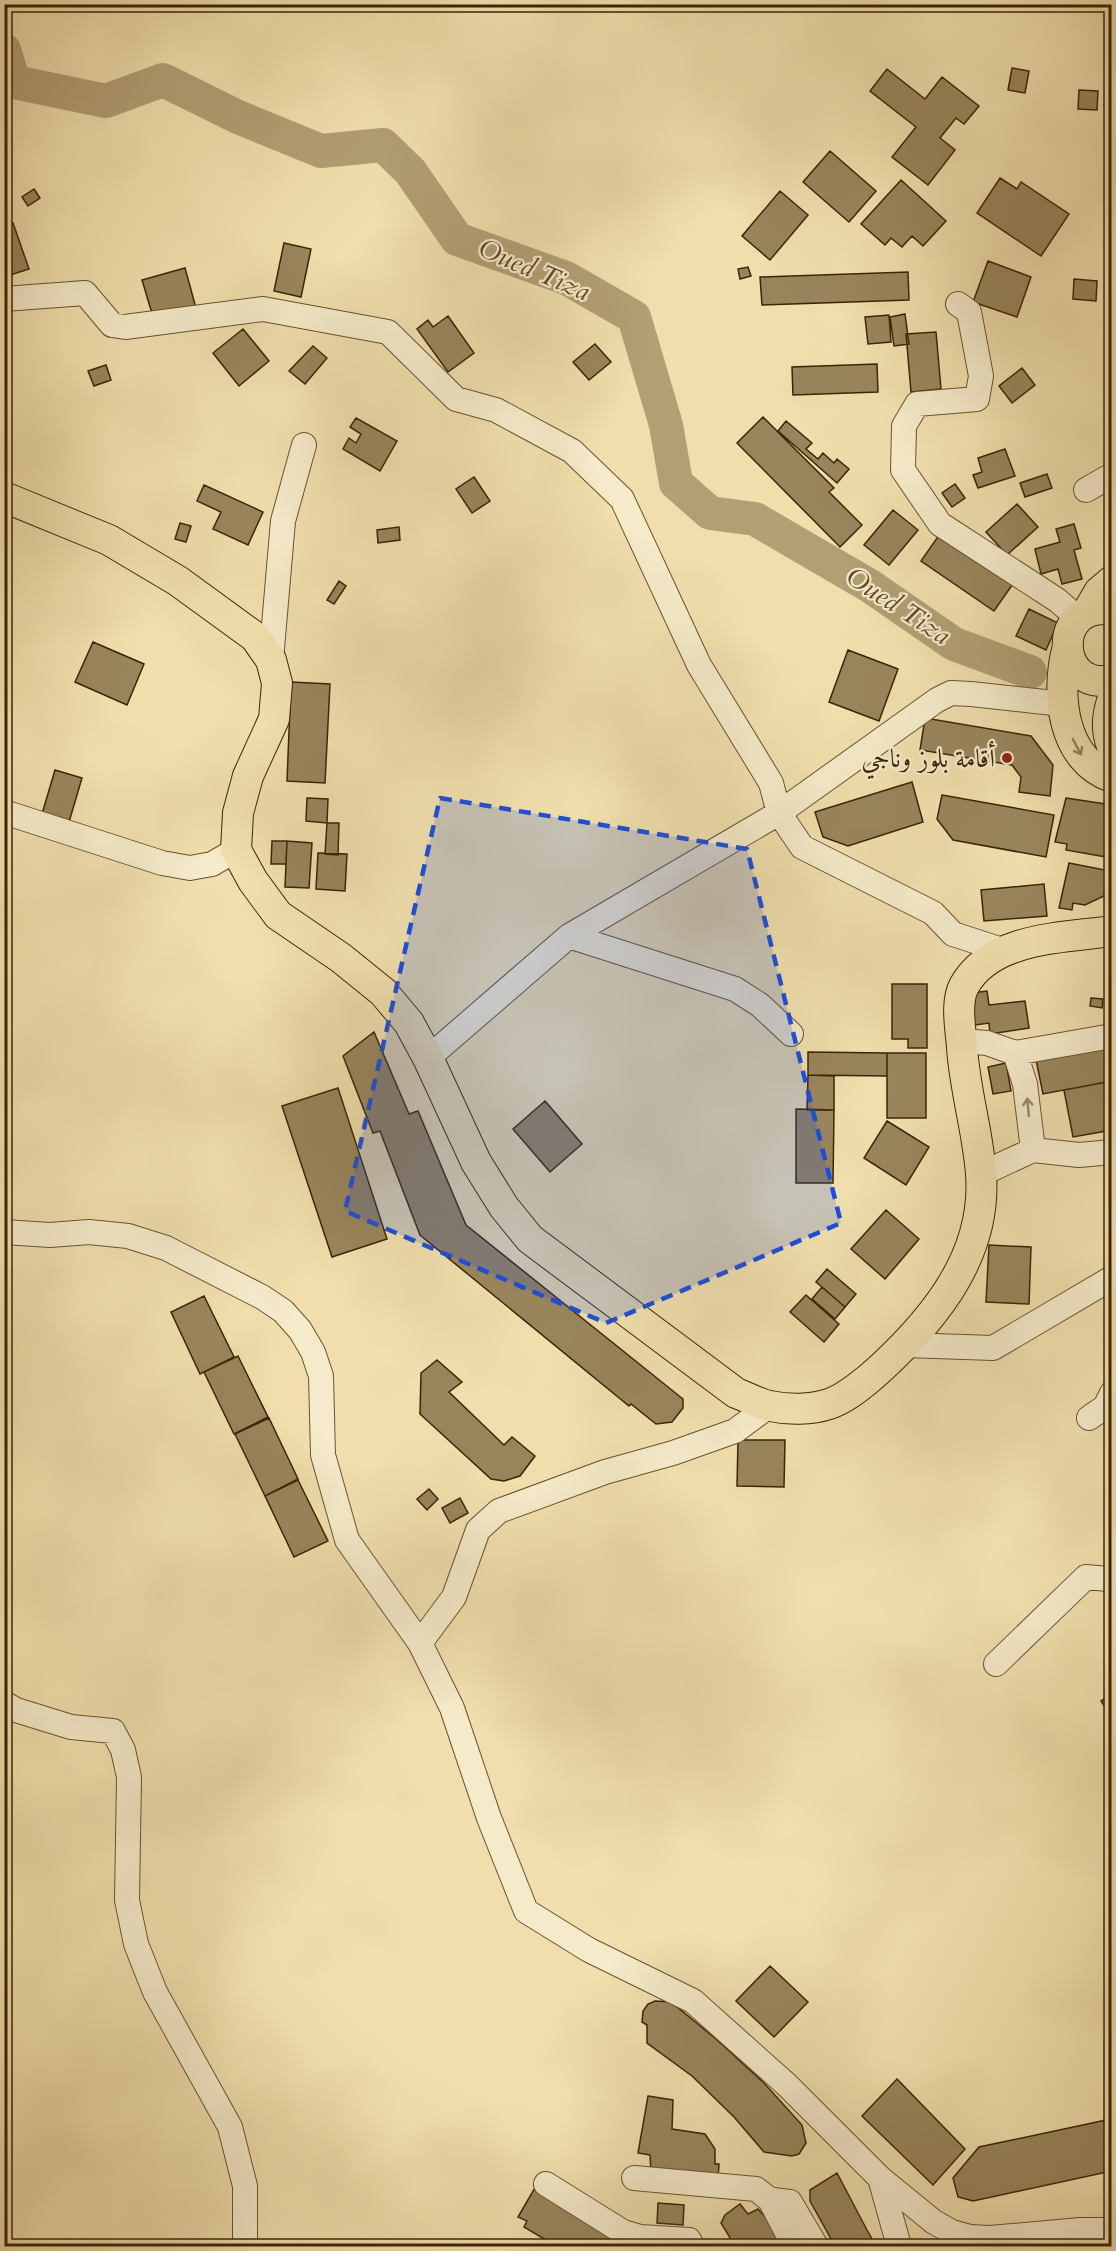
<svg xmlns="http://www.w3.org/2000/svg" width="1116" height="2251" viewBox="0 0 1116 2251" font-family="Cardo,Amiri,serif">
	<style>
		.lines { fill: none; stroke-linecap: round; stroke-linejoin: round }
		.river { stroke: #b29f74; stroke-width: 34 }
		.building { fill: #99855c; stroke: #3b2404; stroke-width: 1.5 }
		.minor-casing { stroke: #68532e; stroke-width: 26 }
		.major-casing { stroke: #3b2404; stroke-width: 32 }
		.minor { stroke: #f5eaca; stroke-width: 24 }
		.major { stroke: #f0dfad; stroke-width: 30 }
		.oneway { stroke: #968258 }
		.oneway2 { stroke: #988767 }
		.marked { fill: #1d4ed8; fill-opacity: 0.2; stroke: #1d4ed8; stroke-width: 4.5; stroke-dasharray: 12 8; stroke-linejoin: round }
		.poi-dot { fill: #8f2418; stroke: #f5eaca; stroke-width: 2 }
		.labels { text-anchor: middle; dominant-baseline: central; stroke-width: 4.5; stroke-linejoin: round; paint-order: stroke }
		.poi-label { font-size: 26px; fill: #3b2404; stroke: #f5eaca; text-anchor: end }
		.water-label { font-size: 27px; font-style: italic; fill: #5f4926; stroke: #f5eaca }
	</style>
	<rect width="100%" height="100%" fill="#f0dfad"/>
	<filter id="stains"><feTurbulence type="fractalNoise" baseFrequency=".00333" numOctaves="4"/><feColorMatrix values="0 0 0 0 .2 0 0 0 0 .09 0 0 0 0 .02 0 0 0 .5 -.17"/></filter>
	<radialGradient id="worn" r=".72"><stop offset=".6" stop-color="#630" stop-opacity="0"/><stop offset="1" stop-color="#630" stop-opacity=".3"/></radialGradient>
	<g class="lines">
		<!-- river -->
		<path class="river" d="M4,50l10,32 92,19 57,-21 75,37 83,34 62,-6 27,26 47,68 109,39 68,39 32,108 10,58 34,30 45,6 115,67 84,58 76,28"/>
	</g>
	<!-- building -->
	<path class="building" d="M1012,68l17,3 -4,22 -17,-3z
		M887,69l38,30 17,-22 37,29 -15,18 -8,-6 -16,20 15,12 -27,35 -36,-28 24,-30 -46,-36z
		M1079,90l19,1 -1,19 -19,-1z
		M1112,102v20l-8,-17z
		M830,151l46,40 -27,31 -46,-40z
		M1000,178l17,11 4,-7 48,32 -28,42 -64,-43z
		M901,180l45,41 -23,25 -11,-10 -10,11 -11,-9 -6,7 -24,-21z
		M34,189l6,9 -12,8 -6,-9z
		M780,191l28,24 -38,45 -28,-24z
		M13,223l16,46 -25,8v-51z
		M284,243l27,6 -10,48 -27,-6z
		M988,261l43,16 -14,40 -44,-15z
		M748,267l3,9 -11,3 -2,-10z
		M185,268l11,40 -42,12 -12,-40z
		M908,272l1,28 -147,5 -2,-28z
		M1074,279l23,2 -1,20 -23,-2z
		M905,314l4,30 -15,2 -4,-29z
		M889,315l2,27 -23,2 -3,-27z
		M448,316l26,37 -26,19 -31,-43 11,-9 5,7z
		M243,329l26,32 -30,25 -26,-33z
		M936,332l5,57 -30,3 -5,-58z
		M595,344l16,18 -22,18 -16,-18z
		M313,346l14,12 -22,26 -16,-13z
		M877,364l1,28 -85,3 -1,-28z
		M106,365l5,15 -17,6 -6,-15z
		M1022,368l13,17 -23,18 -13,-17z
		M763,417l71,71 -5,4 33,33 -22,22 -103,-104z
		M356,418l41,23 -17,30 -37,-22 6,-11 7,5 5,-9 -11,-7z
		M786,421l26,22 -6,6 12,10 5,-6 11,10 3,-4 12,10 -12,14 -59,-52z
		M1005,449l10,27 -37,12 -5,-13 9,-3 -4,-14z
		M1047,474l5,14 -27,9 -5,-14z
		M474,477l16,24 -18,12 -16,-24z
		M955,484l10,14 -13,9 -10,-14z
		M204,485l59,27 -15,33 -35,-16 8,-17 -24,-11z
		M1017,504l21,23 -31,28 -21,-23z
		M893,510l25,20 -29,35 -25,-20z
		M180,523l11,3 -5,16 -11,-3z
		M1074,524l7,24 -7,2 8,29 -20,5 -4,-15 -17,5 -6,-25 25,-7 -4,-13z
		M399,527l1,13 -22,3 -1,-13z
		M944,528l73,50 -23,33 -73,-50z
		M339,581l7,5 -12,18 -7,-4z
		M1029,609l29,14 -12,27 -30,-14z
		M93,642l51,22 -17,41 -52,-23z
		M848,650l50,19 -19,52 -50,-19z
		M291,682l39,2 -5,99 -38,-2z
		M925,718l106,18 22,29 -3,31 -31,-4 2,-15 -9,-12 -92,-15z
		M55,770l27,8 -13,44 -27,-8z
		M912,782l11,40 -75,24 -25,-9 -8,-25z
		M942,795l112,20 -8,42 -93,-17 -16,-21z
		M307,798l21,1 -1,24 -21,-2z
		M1066,798l46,7v53l-46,-8 1,-6 -12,-2z
		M327,823h12l-1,32 -13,-1z
		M272,841h15l-1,23h-15z
		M287,841l25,2 -3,45 -24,-1z
		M318,853l29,1 -2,37 -29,-2z
		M1069,863l41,8 -6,25 -19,9 -12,-2 -1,7 -13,-2z
		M1044,884l3,32 -63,5 -3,-31z
		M892,984h35v64h-19v-9h-16z
		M987,991l2,14 36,-4 4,27 -39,6 -1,-11 -21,3 -4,-32z
		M1091,998l12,1 -1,9 -12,-2z
		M374,1032l35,82 9,-3 48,114 217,174v9l-11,14 -16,2 -25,-20 -2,2 -209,-171 -40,-104 -7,2 -30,-77z
		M1112,1046v35l-69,13 -7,-34z
		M808,1052l79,1v23l-79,-1z
		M887,1053h39v65h-39z
		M1006,1063l5,28 -18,3 -5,-27z
		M808,1075l26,1v34h-27z
		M1112,1081v49l-39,7 -9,-47z
		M338,1088l49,151 -55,18 -50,-151z
		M545,1101l37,43 -32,28 -37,-43z
		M796,1109l38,1 -1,73h-37z
		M887,1121l42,26 -23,38 -42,-27z
		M886,1210l33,29 -34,40 -34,-30z
		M989,1245l42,2 -2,57 -43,-2z
		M827,1269l29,25 -11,13 -29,-25z
		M822,1287l23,20 -10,12 -23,-20z
		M806,1295l33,29 -15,18 -34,-30z
		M204,1296l30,61 -34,17 -29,-62z
		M238,1356l30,61 -34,17 -30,-62z
		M437,1360l25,22 -13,10 55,53 8,-8 23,19 -15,20 -16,5 -13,-2 -71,-65 1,-41z
		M269,1418l29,61 -33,17 -30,-62z
		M738,1440h47l-1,47 -47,-1z
		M298,1480l30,61 -34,16 -29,-61z
		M429,1489l9,10 -11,11 -10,-11z
		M460,1498l8,15 -18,10 -8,-15z
		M1112,1694v24l-11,-17z
		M770,1966l38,36 -34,35 -38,-36z
		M655,2001l16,1 45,37 48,44 38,42 4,18 -7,11 -7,2 -28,-4 -30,-35 -42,-41 -45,-33v-18l-5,-3 1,-11 5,-7z
		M897,2079l68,70 -32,36 -71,-69z
		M648,2096l25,4 -1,29 33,5 10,15v15h4l-1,16 -67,-8 -1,-17 -12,-2z
		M1111,2119l1,52 -139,30 -15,-4 -5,-19 26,-31z
		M837,2173l30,57 9,16h-41l-25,-45v-11z
		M536,2186l89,58 5,2h-66l-6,-3 -2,3 -32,-19 3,-6 -9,-4z
		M658,2203l26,2 -1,20 -26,-2z
		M740,2204l8,10 10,-5 12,13 10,24h-45l-14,-23 4,-8z"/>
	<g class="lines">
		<!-- minor casing -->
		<g class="minor-casing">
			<path id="minor" d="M4,299l81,-6 27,32 13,2 138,-18 125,23 68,67 40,11 76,41 50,48 77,166 72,118 8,30 23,34 131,66 20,21 49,16
				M958,304l11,8 12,64 -4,23 -60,5 -13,22 -1,44 37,54 117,76 21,18
				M1086,490l26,-15
				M271,660l12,-139 21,-76
				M4,812l158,51 28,5 22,-4 24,-14
				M569,936l166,53 25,16 31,29
				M961,1041l26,2 28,10 10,31 8,66 -52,24
				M1015,1053l97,-17
				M428,1058l141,-122 210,-123 158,-113 14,-7 20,1 92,10
				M1033,1150l46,5 33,-3
				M4,1232l46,3 39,-3 39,4 38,12 96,49 21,14 17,19 13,22 8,24 2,79 24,85 73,103 32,65 37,110 37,93 63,39 104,51 94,84 93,93 54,44 18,10 18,5 20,1 90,-8h32
				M906,1345l87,3 119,-70
				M1089,1418l16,-11 7,-14
				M420,1643l34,-46 24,-67 21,-19 106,-39 68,-19 62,-22 34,-25
				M996,1664l90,-87 22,2 4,3
				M4,1703l12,7 55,17 42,4 10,19 6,27 -2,123 9,44 19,48 75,135 15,59v60
				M634,2178l122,11 14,11 24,46
				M880,2178l19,68
				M546,2184l77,48 17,5 49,3 3,6
				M773,2200l17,2 26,44"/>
		</g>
		<!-- major casing -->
		<g class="major-casing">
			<path id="major" d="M4,497l105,43 69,41 77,56 16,23 6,23 -3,36 -26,57 -10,37 -2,37 17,31 25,34 63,43 42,34 26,31 19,35 48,104 28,45 26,32 206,154c11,4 23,11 34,13 18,4 41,4 59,-2 16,-5 39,-24 52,-36 55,-51 106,-114 100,-194 -3,-42 -16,-83 -19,-126 -1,-18 -7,-45 2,-62 27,-49 99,-48 148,-55
				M1112,610c-61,-10 -57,82 0,70
				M1088,611l11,-19 13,-11
				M1067,650c-11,44 -5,110 45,127
				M1112,701c-5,16 -6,29 0,45"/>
		</g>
		<!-- minor -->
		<use href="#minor" class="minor"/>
		<!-- major -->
		<use href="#major" class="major"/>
	</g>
	<!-- one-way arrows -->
	<defs><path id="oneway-shaft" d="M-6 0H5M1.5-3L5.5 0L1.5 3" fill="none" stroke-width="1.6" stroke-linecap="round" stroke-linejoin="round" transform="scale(1.5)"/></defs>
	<use class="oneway" href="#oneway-shaft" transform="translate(1077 747) rotate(62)"/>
	<use class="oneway2" href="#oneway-shaft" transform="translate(1028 1107) rotate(-95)"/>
	<!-- marked area -->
	<path class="marked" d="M440,798l307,51 94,374 -235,100 -261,-112z"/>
	<!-- markers -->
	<circle class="poi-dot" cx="1007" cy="758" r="6"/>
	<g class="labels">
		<!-- poi labels -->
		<g class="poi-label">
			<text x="995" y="758">أقامة بلوز وناجي</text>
		</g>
		<!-- water labels -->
		<g class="water-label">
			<text transform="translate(534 270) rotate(23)">Oued Tiza</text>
			<text transform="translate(898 606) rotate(33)">Oued Tiza</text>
		</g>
	</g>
	<!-- margin -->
	<rect width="1116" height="2251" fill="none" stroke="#f0dfad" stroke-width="24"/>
	<rect x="6" y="6" width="1104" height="2239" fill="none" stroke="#3b2404" stroke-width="3"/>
	<rect x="12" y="12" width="1092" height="2227" fill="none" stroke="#3b2404" stroke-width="1.5"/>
	<rect width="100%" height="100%" filter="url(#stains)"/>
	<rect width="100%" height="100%" fill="url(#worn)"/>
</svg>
